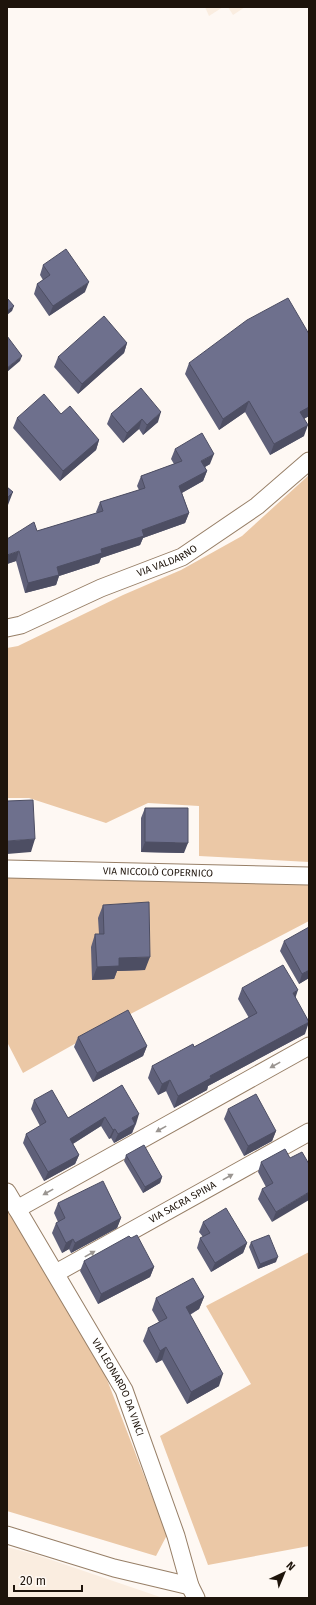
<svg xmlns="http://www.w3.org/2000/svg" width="316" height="1605" viewBox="0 0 316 1605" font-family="'Fira Sans',sans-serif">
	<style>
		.built { fill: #faede0 }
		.green { fill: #ebc8a6 }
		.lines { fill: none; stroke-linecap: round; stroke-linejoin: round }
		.minor-casing { stroke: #977f67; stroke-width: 19 }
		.minor { stroke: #fff; stroke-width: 17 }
		.wall { fill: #5f6079 }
		.shaded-wall { fill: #4d4e63 }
		.building { fill: #6e708d; stroke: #4d4e63 }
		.oneway { fill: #9a9591 }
		.labels { text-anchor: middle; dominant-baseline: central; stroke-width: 4; stroke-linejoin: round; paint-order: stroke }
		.street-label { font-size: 10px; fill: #1e140b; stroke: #fef8f3 }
	</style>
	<rect width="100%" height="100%" fill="#fef8f3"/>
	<!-- built -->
	<path class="built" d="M205,7h18l-14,9z
		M228,7h17l-12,8z
		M7,1547l30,8 126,43h-156z"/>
	<!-- green -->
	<path class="green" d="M309,475v387l-110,-6v-50l-51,-3 -42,20 -77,-25h-22v-150l11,-2 105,-51 58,-25 61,-34z
		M7,877l302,8v36l-215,112 -71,40 -16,-31z
		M7,1209l94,155 66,171 -11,21 -149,-45z
		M309,1252v294l-101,19 -48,-129 91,-52 -45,-78z"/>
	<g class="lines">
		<!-- minor casing -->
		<g class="minor-casing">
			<g id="minor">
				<path id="s1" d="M7,628l14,-3 80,-37 81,-31 75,-51 52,-45"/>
				<path id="s2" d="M7,869l302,7"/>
				<path id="s3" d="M7,1192l117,198 52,146 14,50 6,12"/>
				<path d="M17,1209l292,-163"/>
				<path id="s4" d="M56,1273l253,-141"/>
				<path d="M7,1535l107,33 76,18"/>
			</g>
		</g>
		<!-- minor -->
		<use href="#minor" class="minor"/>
	</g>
	<!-- wall -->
	<path class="wall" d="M43,265l42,27 -36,24 -15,-22 3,-10 6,-4 -3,-5z
		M309,334v82l-5,3v17l-34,19 -25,-43 -26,18 -34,-56 4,-11z
		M127,343l-3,10 -46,41 -24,-27 4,-10z
		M141,388l17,34 -15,13 -4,-6 -16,14 -16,-19 4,-10z
		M61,414l38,26 -3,10 -36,31 -47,-53 4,-10z
		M175,449l35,15 -5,3 2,4 -4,10 -21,12 7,20 -4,10 -42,15 -3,7 -39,13 -2,5 -40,13 -3,9 -31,8 -9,-32 -9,3 30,-33 60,-18 -1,-1 4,-10 39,-12 -2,-4 4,-10 33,-12 -3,-5z
		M145,808l39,45 -43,-1v-34z
		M103,905l42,65 -28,1 -3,8 -22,1 -1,-33 4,-13h4l-1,-16z
		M284,941l25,37 -10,6 -19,-33z
		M242,988l53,9 10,37 -97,52 -1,4 -33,18 -8,-17 -8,4 -10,-17 4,-12 42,-19 55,-29 -11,-19z
		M78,1037l69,9 -4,10 -50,26 -19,-35z
		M122,1085l14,39 -4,9 -18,10 -3,-5 -2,1 -8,-13 -28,18 6,11 -4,9 -31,17 -21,-38 3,-9 14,-8 -9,-17 3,-9 34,18z
		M228,1109l48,22 -4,10 -28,15 -20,-37z
		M126,1155l36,22 -2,6 -17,10 -19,-32z
		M290,1158l19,6 -37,58 -14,-23 4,-10 4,-2 -8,-15 3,-10z
		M58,1203l63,15 -4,10 -46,25 -2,-4 -7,4 -10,-20 4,-10 2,-1 -4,-9z
		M203,1222l44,21 -4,10 -32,19 -14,-24 3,-10 3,-1 -4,-5z
		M131,1238l23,29 -4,10 -52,27 -18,-33 4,-10z
		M251,1242l25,20 -18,7 -9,-22z
		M204,1297l-5,12 -9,6 29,71 -32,18 -25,-44 -6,3 -13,-22 5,-13 11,-6 -7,-12 4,-12z"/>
	<!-- shaded-wall -->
	<path class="shaded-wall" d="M89,282l-4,10 -36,24 4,-10z
		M14,306l-2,5 -5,4v-4z
		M127,343l-3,10 -46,41 4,-10z
		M22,356l-2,5 -13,11v-4z
		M249,401l-4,11 -26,18 4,-11z
		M309,407v9l-13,7 4,-11z
		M161,412l-3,10 -15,13 4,-10z
		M142,419l-3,10 -16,14 4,-10z
		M308,425l-4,11 -34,19 4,-11z
		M99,440l-3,10 -36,31 3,-10z
		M214,454l-4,10 -12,7 3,-10z
		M207,471l-4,10 -27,15 3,-10z
		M13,492l-5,13 -1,1v-8z
		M189,513l-4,10 -42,15 -3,7 -39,13 -2,5 -40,13 -3,9 -31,8 3,-10 29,-16 44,-18 41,-19z
		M19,551l-3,10 -9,3v-9z
		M35,839l-4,13 -24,2v-13z
		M145,842l43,1 -4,10 -43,-1z
		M150,957l-5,13 -28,1 -3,8 -22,1 5,-13 22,-9z
		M309,970v8l-10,6 3,-10z
		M298,990l-4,12 -1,-9z
		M309,1022l-4,12 -97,52 -1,4 -33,18 4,-12 32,-20z
		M147,1046l-4,10 -50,26 4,-9z
		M170,1080l-4,11 -8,4 4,-11z
		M139,1114l-3,10 -7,4 3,-10z
		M105,1117l-4,9 -35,22 4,-9z
		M135,1124l-3,9 -18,10 4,-9z
		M115,1129l-4,9 -2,1 4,-9z
		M276,1131l-4,10 -28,15 4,-10z
		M79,1155l-4,9 -31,17 4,-9z
		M162,1177l-2,6 -17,10 2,-6z
		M309,1192v8l-37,22 4,-10z
		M121,1218l-4,10 -46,25 4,-10z
		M73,1239l-4,10 -7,4 4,-10z
		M247,1243l-4,10 -32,19 4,-9z
		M278,1257l-2,5 -18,7 2,-5z
		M154,1267l-4,10 -52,27 3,-10z
		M204,1297l-5,12 -18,10 5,-12z
		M166,1347l-4,13 -6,3 4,-12z
		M223,1374l-4,12 -32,18 4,-12z"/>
	<!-- building -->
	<path class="building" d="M66,249l23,33 -36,24 -16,-22 13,-9 -7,-10z
		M7,298l7,8 -7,5z
		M288,298l21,36v73l-9,5 8,13 -34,19 -25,-43 -26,18 -34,-56 58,-43z
		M104,316l23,27 -45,41 -24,-27z
		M7,336l15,20 -15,12z
		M141,388l20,24 -14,13 -5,-6 -15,14 -16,-19z
		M44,394l17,20 9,-8 29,34 -36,31 -46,-53z
		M202,433l12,21 -13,7 6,10 -28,15 10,27 -47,17 2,6 -43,13 1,4 -45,14 2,8 -31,8 -9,-32 -12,4v-16l27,-17 3,9 66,-20 -3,-9 45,-14 -4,-12 41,-15 -7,-12z
		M7,487l6,5 -6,6z
		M33,800l2,39 -28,2v-40z
		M145,808h43v35l-43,-1z
		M149,902l1,55 -31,1v8l-22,1 -2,-33h9l-1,-29z
		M309,927v43l-7,4 -18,-33z
		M283,965l15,25 -5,3 16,29 -99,54 1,2 -33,18 -8,-16 -8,4 -10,-18 41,-22 1,3 63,-34 -15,-25z
		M128,1010l19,36 -50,27 -19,-36z
		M122,1085l17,29 -7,4 3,6 -17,10 -3,-5 -2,1 -8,-13 -35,22 9,16 -31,17 -22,-38 20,-12 -12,-22 18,-10 16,28z
		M256,1094l20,37 -28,15 -20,-37z
		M144,1145l18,32 -17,10 -19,-32z
		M285,1149l5,9 12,-6 7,12v28l-33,20 -14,-23 11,-6 -12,-21z
		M103,1181l18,37 -46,25 -2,-4 -7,4 -10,-20 9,-5 -7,-15z
		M226,1208l21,35 -32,20 -15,-25 10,-5 -7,-11z
		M137,1235l17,32 -53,27 -17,-33 45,-25 2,2z
		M269,1235l9,22 -18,7 -9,-22z
		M193,1278l11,19 -18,10 37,67 -32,18 -25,-45 -6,4 -12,-23 19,-10 -11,-20z"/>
	<!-- one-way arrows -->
	<defs><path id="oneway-solid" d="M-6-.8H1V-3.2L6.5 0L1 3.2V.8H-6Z"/></defs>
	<g class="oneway">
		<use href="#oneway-solid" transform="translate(275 1065) rotate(151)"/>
		<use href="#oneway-solid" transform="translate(161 1129) rotate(151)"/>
		<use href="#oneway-solid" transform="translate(228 1177) rotate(-29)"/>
		<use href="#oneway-solid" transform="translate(48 1192) rotate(151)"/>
		<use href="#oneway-solid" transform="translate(90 1254) rotate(-29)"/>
	</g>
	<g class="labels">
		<!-- street labels -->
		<g class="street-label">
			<text stroke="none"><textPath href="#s1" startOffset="174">VIA VALDARNO</textPath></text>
			<text stroke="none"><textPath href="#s2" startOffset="151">VIA NICCOLÒ COPERNICO</textPath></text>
			<text stroke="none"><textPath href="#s4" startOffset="145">VIA SACRA SPINA</textPath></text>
			<text stroke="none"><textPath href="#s3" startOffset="225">VIA LEONARDO DA VINCI</textPath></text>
		</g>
	</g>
	<!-- border -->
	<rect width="316" height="1605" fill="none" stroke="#1e140b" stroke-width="16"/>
	<!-- north arrow -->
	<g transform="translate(284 1573) rotate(44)" stroke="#fef8f3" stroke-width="3" paint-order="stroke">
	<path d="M0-3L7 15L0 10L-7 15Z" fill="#1e140b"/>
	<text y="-6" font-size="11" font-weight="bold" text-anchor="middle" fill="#1e140b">N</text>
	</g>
	<!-- scale -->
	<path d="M14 1585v6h68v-6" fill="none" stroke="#1e140b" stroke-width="2"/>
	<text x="20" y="1585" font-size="12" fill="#1e140b" stroke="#fef8f3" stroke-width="3" paint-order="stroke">20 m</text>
</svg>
